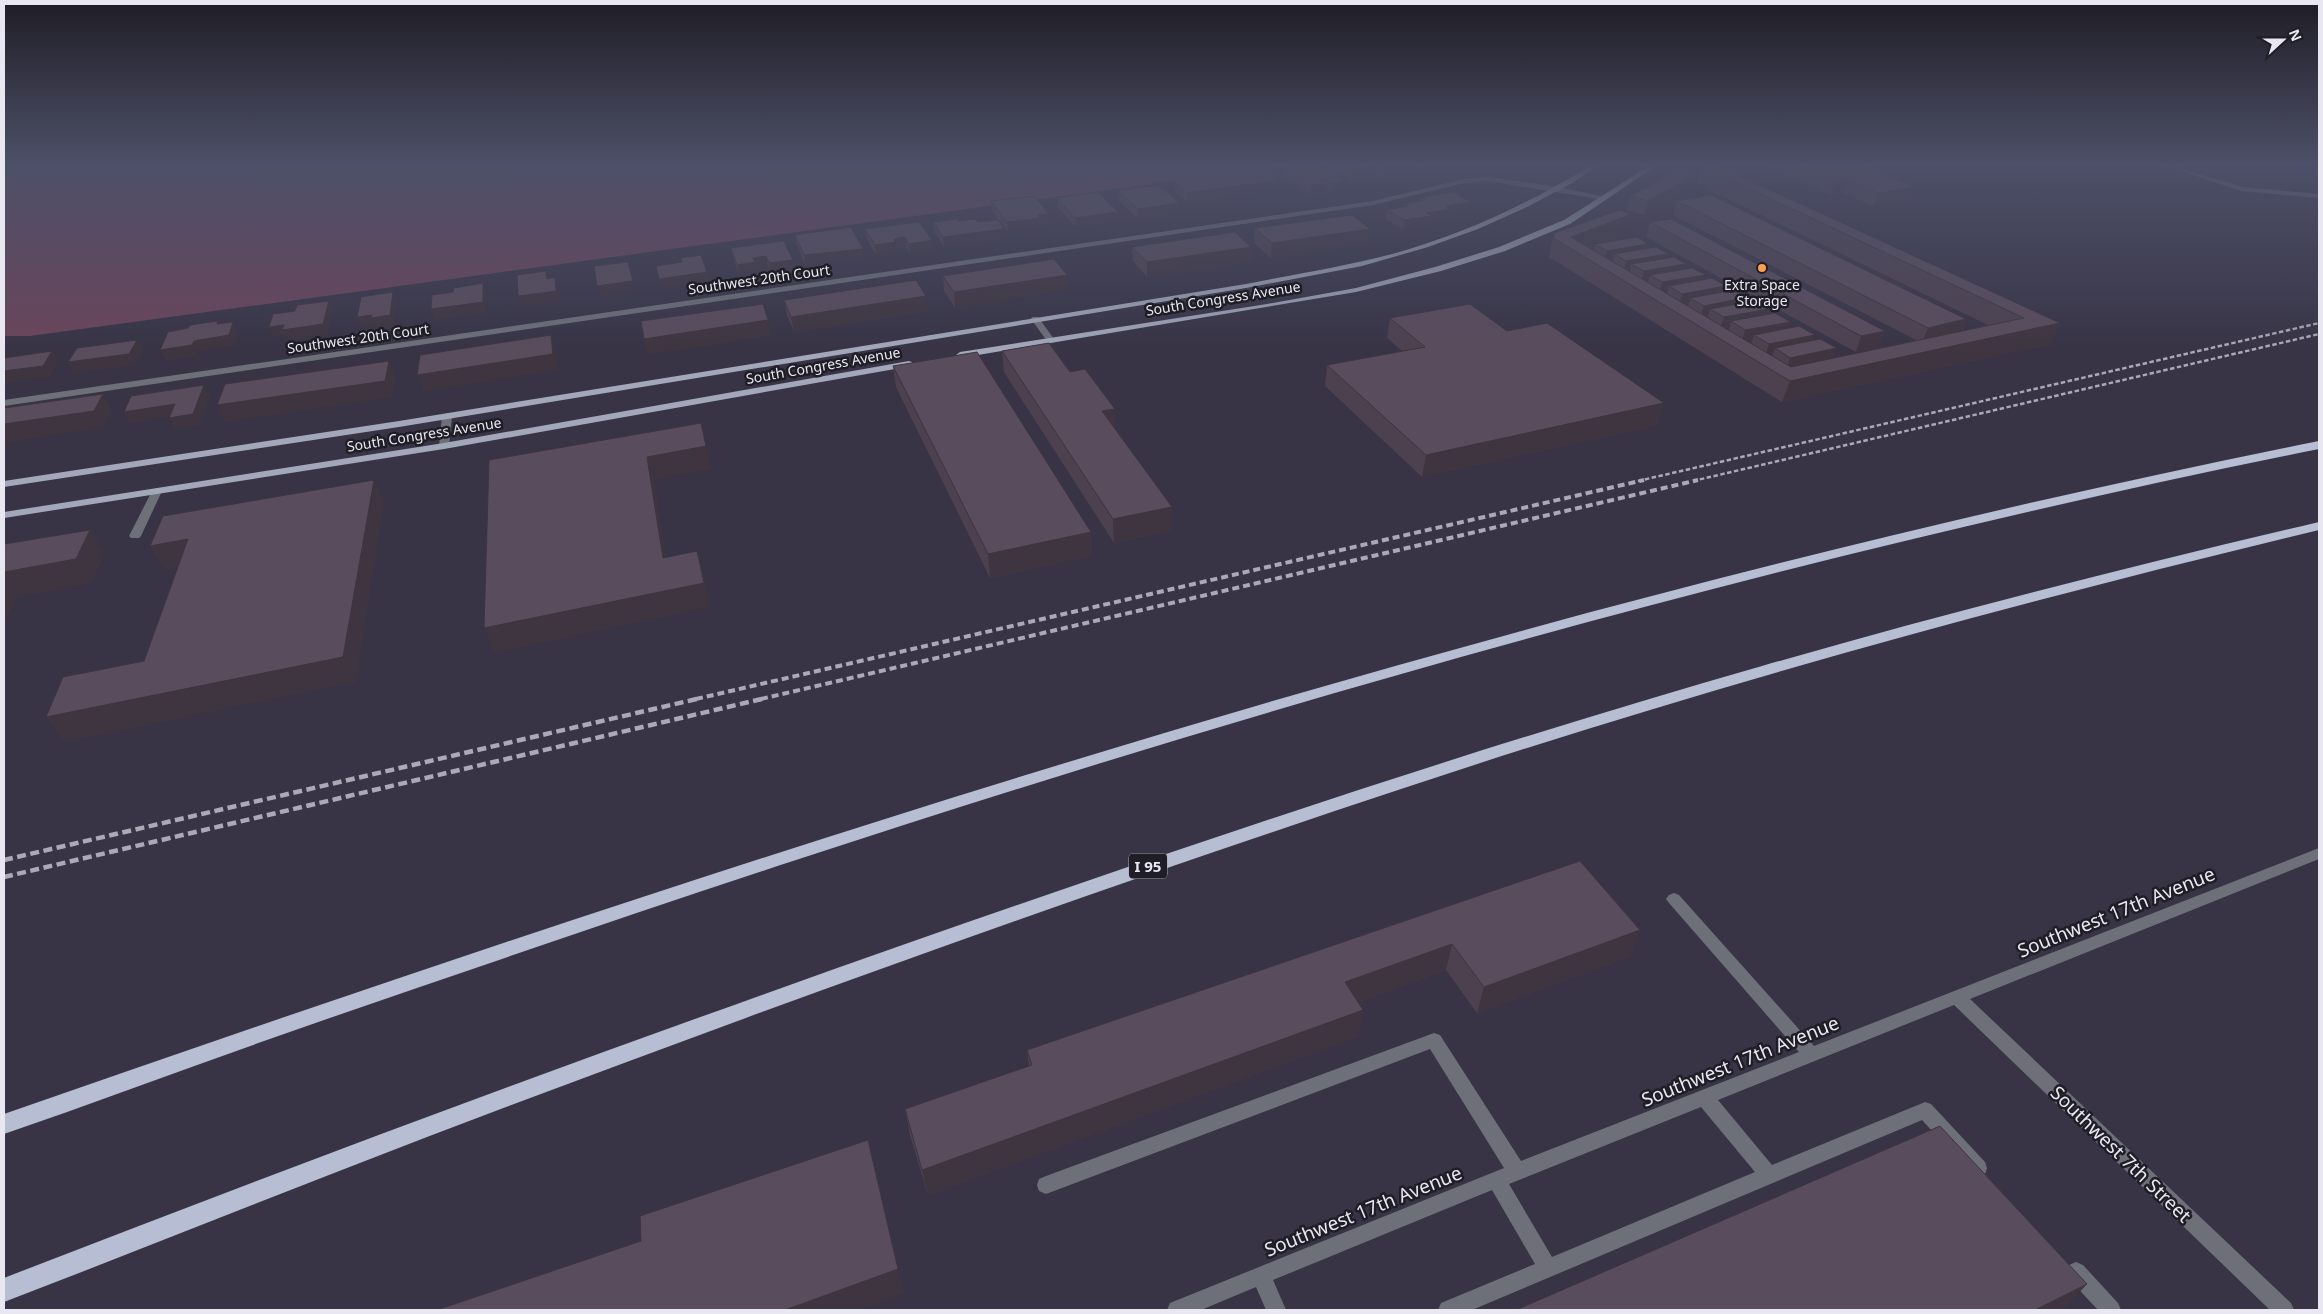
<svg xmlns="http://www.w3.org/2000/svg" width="2323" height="1314" viewBox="0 0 2323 1314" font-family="'Noto Sans',sans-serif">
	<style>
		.green { fill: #6b455b }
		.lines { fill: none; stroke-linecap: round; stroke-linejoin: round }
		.minor { fill: #6d7079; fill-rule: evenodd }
		.major { fill: #a2a8ba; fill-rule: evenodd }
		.highway { fill: #b7bed3; fill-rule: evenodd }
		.rail-far2 { stroke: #aca9b6; stroke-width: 2.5; stroke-dasharray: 4.5 2.5; stroke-linecap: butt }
		.rail-far1 { stroke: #aca9b6; stroke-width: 4; stroke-dasharray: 7 4; stroke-linecap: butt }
		.rail { stroke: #aca9b6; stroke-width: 4.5; stroke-dasharray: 9 4.5; stroke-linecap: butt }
		.wall { fill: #4d414f; fill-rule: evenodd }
		.shaded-wall { fill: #3e3540 }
		.building { fill: #594c5c; stroke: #3e3540 }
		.poi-dot { fill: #fb9e50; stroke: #1f1d25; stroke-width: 2 }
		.labels { text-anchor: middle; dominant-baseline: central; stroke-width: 5; stroke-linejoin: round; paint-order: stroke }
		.far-street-label { font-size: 14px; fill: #e9e7f2; stroke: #1f1d25 }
		.far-poi-label { font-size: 14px; fill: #e9e7f2; stroke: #1f1d25 }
		.shield { fill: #1f1d25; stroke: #acaab4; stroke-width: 1 }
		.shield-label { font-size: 15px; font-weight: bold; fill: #e9e7f2 }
		.near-street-label { font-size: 19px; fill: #e9e7f2; stroke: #1f1d25 }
	</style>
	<rect width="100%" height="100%" fill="#383446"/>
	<!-- green -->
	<path class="green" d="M4,166h1280l-1254,170h-26z"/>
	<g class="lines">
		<!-- minor -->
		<path class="minor" d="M2164,166h9l70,21 76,7v4l-77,-7z
			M1488,177l71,10 50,11 -4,2 -117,-19 -24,2 -91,22 -1369,201v-6l1369,-199 91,-22z
			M1032,317h6l16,22 -1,2h-6l-16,-22z
			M447,413l5,3 -3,30 -5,3 -5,-3 3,-30z
			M157,488l5,3 -21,45 -2,2h-8l-2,-2 23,-45z
			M2319,848v11l-349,140 321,304 3,7h-24l-316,-305 -236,95 54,65 153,-63 6,2 54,58 2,6 -2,6 -7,3 -7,-3 -49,-54 -450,190h-34l3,-7 94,-39 -43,-74 -219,90 13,30h-20l-10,-23 -55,23h-34l3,-7 334,-135 -74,-119 -384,145 -7,-3 -2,-6 2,-6 7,-3 388,-143 6,2 81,126 278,-109 -130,-149 -3,-4 3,-4 5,-2 5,2 135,151zM1701,1107l54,65 -203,85 -43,-73z
			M2076,1262l7,3 35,38 3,7h-23l-29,-31 -3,-7 3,-7z"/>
		<!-- major -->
		<path class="major" d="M1590,166h7l-23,16 -47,25 -49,22 -50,18 -66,19 -116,22 -847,139 -395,60v-6l395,-60 847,-137c50,-10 101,-18 150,-31 68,-19 134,-50 194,-87z
			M1649,166h7l-86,58 -65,27 -64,20 -85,21 -396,66 -4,-3 4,-3 307,-48 89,-16 79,-21 64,-20 65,-27z
			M909,361l3,1v4l-468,83 -440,69v-6l440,-69z"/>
		<!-- highway -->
		<path class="highway" d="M2319,441v8c-516,104 -1023,247 -1523,411 -158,52 -315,106 -472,160 -107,37 -213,77 -320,114v-20c759,-265 1525,-515 2315,-673z
			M2319,522v8c-310,74 -618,159 -921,260 -326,108 -650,225 -971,347 -141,54 -282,111 -423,165v-24c300,-117 603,-229 907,-336 281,-98 564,-194 851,-276 184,-53 370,-100 557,-144z"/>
		<!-- rail-far2 -->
		<path class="rail-far2" d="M1638,481l681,-158
			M1693,481l626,-147"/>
		<!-- rail-far1 -->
		<path class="rail-far1" d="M696,699l948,-219
			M761,699l937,-219"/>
		<!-- rail -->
		<path class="rail" d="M4,860l697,-162
			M4,877l762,-179"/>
	</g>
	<!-- wall -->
	<path class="wall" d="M1321,166l23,25 -13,1 -6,-4v5l-15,2 -27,-19 1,-9z
		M1330,166h105l-1,5 -12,2 -5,-3 -10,1 -1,4 -24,4 -4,-3 -11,1v4l-14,2 -23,-16z
		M1701,166l359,157 -10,21 -268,58 -233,-145 4,-19 78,-24 -4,19 -25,10 45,5 38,21 21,6 -2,5 20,12 22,10 42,26 25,13 20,17 83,-18 -243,-125 4,-14 289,118 -4,12 26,-6 -291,-141zM1595,245l-1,5 -5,-2z
		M1771,166h95l48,21 -5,14 -35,5 -31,-13 -12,2 -61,-27z
		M1693,176l-3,13 -46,26 -17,-5 3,-14z
		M1280,180l-1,9 -92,13 -13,-12v-9z
		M1118,191l61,22 -41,6 -20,-19z
		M1422,197l46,15 -18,3v3l-19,4 -1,3 -27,5 -17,-11 1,-9 16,-3 1,-3 18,-4z
		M1057,198l61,14v9l-42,6 -19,-20z
		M991,201l59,23 -10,1v2l-32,5 -16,-21z
		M958,221l20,1 26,7 1,9 -61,9 -10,-16 -1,-9z
		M1650,222l235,109 -6,16 -23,5 -210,-115z
		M1255,228l114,15 -98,15 -17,-15z
		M865,229l67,11 1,10 -23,4 -4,-7 -9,2v3l-21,3 -9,-16z
		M795,235l69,23 -59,7 -8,-20z
		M784,241l10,29 -23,3 -3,-7 -12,2 1,4 -18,3 -6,-17 -2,-10z
		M1132,247h119l-1,15 -103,15 -14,-16z
		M1067,275l1,15 -113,18 -11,-17 -1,-15z
		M784,300l144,11 -134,21 -7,-17z
		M1390,318l117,13 151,94 -236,52 -97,-91 2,-21 75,-14 -15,-13z
		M1002,351l68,21 45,37v20l57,101 -58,13 -110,-171z
		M893,366l198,166 1,23 -102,23 -94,-191z
		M1580,861l51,95 -154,57 -31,-43 -88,32 1,34 -431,159 -18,-60 -5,-26 124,-43 -2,-16z"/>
	<!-- shaded-wall -->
	<path class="shaded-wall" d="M1364,166h15l-1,10 -11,1v4l-14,2 2,-14z
		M1384,166h34l-1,4 -10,1 -1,4 -24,4z
		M1423,166h12l-1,5 -12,2z
		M1693,176l-3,13 -46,26 4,-14z
		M1324,178l-1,6h2v9l-15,2 1,-9 7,-7z
		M1848,179l-5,14 -12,2 5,-14z
		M1280,180l-1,9 -92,13v-9z
		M1345,181l-1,10 -13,1 1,-9z
		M1914,187l-5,14 -35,5 4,-13z
		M1470,202l-2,10 -18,3v3l-19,4 -1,3 -27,5 1,-10 42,-14z
		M1179,203v10l-41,6v-10z
		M1118,212v9l-42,6 -1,-9z
		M1049,214l1,10 -10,1v2l-32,5 -1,-10 31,-7z
		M1631,214l-4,19 -30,12 -2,-1v1l-18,7 -6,-15z
		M1004,229l1,9 -61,9 -1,-10z
		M1370,229l-1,14 -98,15 1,-15z
		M905,237l1,10 -9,2v3l-21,3 -1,-10 19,-6z
		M932,240l1,10 -23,4 -1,-10z
		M1648,244l-3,14 23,-4 -3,14 21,-4 -4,15 -32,-4 -3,10 -7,1 4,-15 -13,-7 -2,11 -6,1 3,-15 -12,-7 -2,10 -9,1 4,-14z
		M1251,247l-1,15 -103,15v-15z
		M863,249l1,9 -59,7 -1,-10z
		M766,256l2,10 -12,2 1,4 -18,3 -2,-10 16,-7z
		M793,260l1,10 -23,3 -2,-10z
		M628,262l7,30 -35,5 -3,-11z
		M707,272l3,10 -48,7 -3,-10z
		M1067,275l1,15 -113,18 -1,-16z
		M1706,275l-5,15 -32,-4 -3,10 -7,2 3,-16z
		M555,277l3,11 2,13 -39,6 -3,-11z
		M483,283l4,11 -1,19 -52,7 -3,-11z
		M1726,286l-5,15 -31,-3 -2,9 -10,2 4,-15z
		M393,292l4,10 -3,24 -18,3 -2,-4 -13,2 -4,-10z
		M926,296l2,15 -134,21 -3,-15z
		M1748,297l-5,16 -33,-4 -3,11 -8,1 5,-15z
		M329,301l4,11 -6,23 -40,5 -2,-4 -11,1 -5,-10z
		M1768,309l-5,16 -32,-4 -3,11 -9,1 5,-16z
		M1966,319l-6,16 -38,8 6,-15z
		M768,320l3,16 -123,19 -4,-16z
		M233,322l5,11 -4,13 -35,5 -2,5 -31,5 -6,-11 34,-9z
		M1791,322l-6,15 -31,-2 -3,9 -10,2 4,-16z
		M2060,323l-10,21 -268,58 8,-21z
		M1885,331l-6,16 -23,5 5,-16z
		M551,335l6,16 1,19 -134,21 -7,-16z
		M1815,335l-6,16 -34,-3 -4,11 -7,1 5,-16z
		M137,340l6,10 -8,15 -61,8 -6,-11z
		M1837,348l-6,17 -46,9 5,-16z
		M52,351l6,11 -8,15 -46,6v-12z
		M389,361l7,16 -4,20 -167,25 -8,-17z
		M204,385l6,11 -11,30 -24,3 -6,-11z
		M103,394l9,16 -9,17 -99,16v-19z
		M1664,403l-6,22 -236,52 4,-22z
		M175,404l6,11 -51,8 -6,-11z
		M1115,409v22l-13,-20z
		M701,423l11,46 -58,10 16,103 -7,-24 -16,-101z
		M374,480l10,23 -28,179 -292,60 -18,-25 297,-60z
		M1172,507v23l-58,13 -1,-24z
		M90,530l15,23 -14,30 -74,14 -13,26v-51z
		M1091,532l1,23 -102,23 -2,-24z
		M188,539l14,24 -37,7 -15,-24z
		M697,551l7,24 6,32 -216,46 -10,-25z
		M1640,930l-9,26 -154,57 7,-26z
		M1452,944l-6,26 -105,38 4,-26z
		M1363,1010l-4,26 -431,159 -6,-25z
		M868,1140l36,153 -45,17h-74z
		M2087,1284l-22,24 -5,2h-25z"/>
	<!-- building -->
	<path class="building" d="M1296,166h25l24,15 -13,2 -8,-5 -6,1 7,5 -14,2 -27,-19z
		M1349,166h17l2,1 -13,2z
		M1701,166h17l342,157 -270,58 -237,-143 2,-5 64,-23 12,4 -60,23 220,130 233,-49z
		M1799,166h67l48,21 -36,6 -30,-14 -12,2z
		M1265,168l15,12 -93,13 -13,-12z
		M1676,172l17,4 -45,25 -18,-5z
		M1158,185l21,18 -41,6 -20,-18z
		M1098,192l20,20 -43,6 -18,-20z
		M1453,192l17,10 -24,4 5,3 -24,4 5,3 -28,4 -17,-10 21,-4 -4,-2 22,-4 -4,-3z
		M1711,195l255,124 -38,9 -251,-127z
		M1034,196l15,18 -11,1 2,3 -33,4 -16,-21z
		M1352,215l18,14 -98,14 -17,-15z
		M957,219l1,2 17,-2 3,3 20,-2 6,9 -61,8 -10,-15z
		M1671,219l214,112 -24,5 -211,-114z
		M919,222l13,18 -23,4 -4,-7 -11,2 2,3 -21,3 -10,-16z
		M851,227l12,22 -59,6 -9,-20z
		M1235,232l16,15 -104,15 -15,-15z
		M1637,237l11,7 -41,7 -12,-7z
		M784,241l9,19 -24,3 -3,-7 -13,2 2,4 -18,3 -6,-17z
		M1656,247l12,7 -42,7 -12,-7z
		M701,255l6,17 -48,7 -3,-13 26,-4 -1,-4z
		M1674,257l12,7 -42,7 -13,-7z
		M1054,259l13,16 -113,17 -11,-16z
		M628,262l5,19 -36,5 -3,-20z
		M1692,268l14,7 -44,7 -12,-7z
		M546,271l1,8 8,-2 1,14 -38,5 -1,-21z
		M1712,278l14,8 -44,8 -13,-8z
		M916,280l10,16 -135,21 -7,-17z
		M483,283v19l-52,7 1,-14 21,-3 1,-4z
		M1734,290l14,7 -44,9 -14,-8z
		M393,292l-3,23 -19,3 1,-3 -15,2 4,-20z
		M329,301l-6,23 -41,6 2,-5 -15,2 4,-13 22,-3 2,-6z
		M1754,301l14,8 -44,8 -14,-8z
		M763,304l5,16 -124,19 -3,-18z
		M1470,304l37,27 40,-8 117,80 -238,52 -99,-90 98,-18 -35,-29z
		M1775,313l16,9 -46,8 -14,-9z
		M218,321l-1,3 16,-2 -4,13 -35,6 -2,4 -32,5 8,-18 20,-4 2,-3z
		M1799,326l16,9 -46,9 -15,-9z
		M551,335l2,19 -136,21 3,-20z
		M1820,339l17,9 -47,10 -15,-10z
		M137,340l-8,14 -61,8 9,-14z
		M1049,343l21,29 15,-3 30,40 -13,2 70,96 -59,12 -111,-168z
		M52,351l-9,15 -39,5v-13z
		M977,352l114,180 -103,22 -95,-188z
		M389,361l-4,20 -168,24 8,-21z
		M204,385l-11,29 -24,4 6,-14 -51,8 7,-16z
		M103,394l-9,17 -90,13v-16z
		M701,423l5,23 -59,11 16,101 34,-7 7,32 -220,45 5,-168z
		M374,480l-31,177 -297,60 17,-40 81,-16 44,-122 -38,7 13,-30z
		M90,530l-14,29 -72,13v-28z
		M1580,861l60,69 -156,57 -32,-43 -107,38 18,28 -441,160 -17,-61 127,-44 -5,-15z
		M1940,1126l147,158 -52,26h-519z
		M868,1140l30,129 -113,41h-348l204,-69 -1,-25z"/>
	<!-- sky -->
	<linearGradient id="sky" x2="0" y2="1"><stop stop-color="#1f1d26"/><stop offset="0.47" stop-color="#4d5068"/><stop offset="1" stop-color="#4d5068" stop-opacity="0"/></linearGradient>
	<rect width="2323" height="350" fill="url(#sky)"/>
	<!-- markers -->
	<circle class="poi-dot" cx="1762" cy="268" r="5"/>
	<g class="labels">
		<!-- far-street labels -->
		<g class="far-street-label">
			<text transform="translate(759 279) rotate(-8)">Southwest 20th Court</text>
			<text transform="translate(1223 298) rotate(-9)">South Congress Avenue</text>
			<text transform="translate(358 338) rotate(-8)">Southwest 20th Court</text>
			<text transform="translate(823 365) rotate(-10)">South Congress Avenue</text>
			<text transform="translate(424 434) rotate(-9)">South Congress Avenue</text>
		</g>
		<!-- far-poi labels -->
		<g class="far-poi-label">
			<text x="1762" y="284">Extra Space<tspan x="1762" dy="16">Storage</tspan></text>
		</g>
		<!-- shield labels -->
		<rect class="shield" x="1129" y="853.5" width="38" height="25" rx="4"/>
		<g class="shield-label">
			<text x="1148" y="866">I 95</text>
		</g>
		<!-- near-street labels -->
		<g class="near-street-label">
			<text transform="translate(2116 912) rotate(-22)">Southwest 17th Avenue</text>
			<text transform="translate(1740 1061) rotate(-22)">Southwest 17th Avenue</text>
			<text transform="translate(2121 1154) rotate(44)">Southwest 7th Street</text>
			<text transform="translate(1363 1211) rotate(-22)">Southwest 17th Avenue</text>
		</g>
	</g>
	<!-- border -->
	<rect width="2323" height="1314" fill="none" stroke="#e9e7f2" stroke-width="10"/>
	<!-- north arrow -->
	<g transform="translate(2283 40) rotate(69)" stroke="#1f1d25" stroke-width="4" paint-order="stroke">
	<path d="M0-4L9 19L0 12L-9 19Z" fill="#e9e7f2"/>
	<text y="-8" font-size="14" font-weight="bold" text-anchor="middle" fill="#e9e7f2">N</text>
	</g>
</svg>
